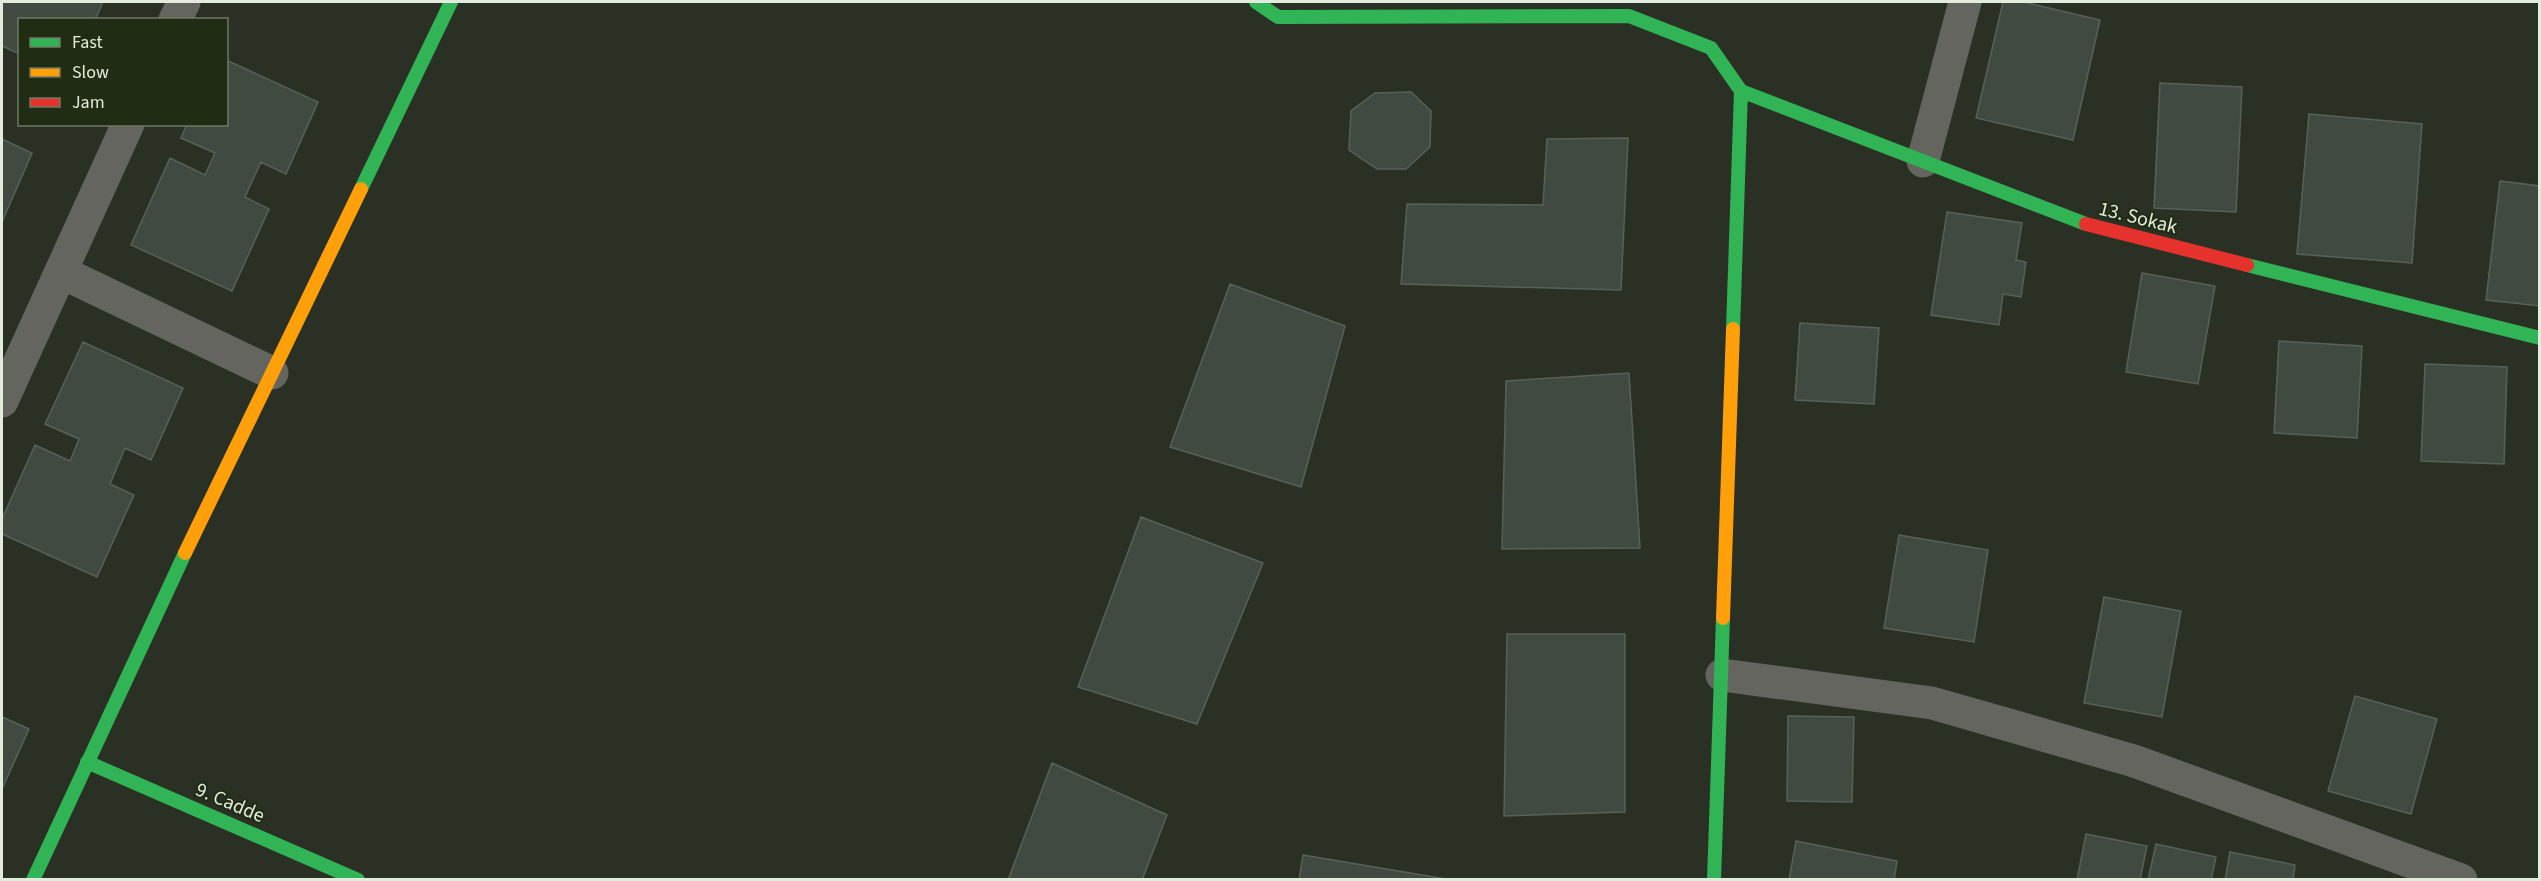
<svg xmlns="http://www.w3.org/2000/svg" width="2541" height="881" viewBox="0 0 2541 881" font-family="'Source Sans 3',sans-serif">
	<style>
		.building { fill: #414a41; stroke: #586158; stroke-width: 1.5 }
		.lines { fill: none; stroke-linecap: round; stroke-linejoin: round }
		.street { stroke: #63655e; stroke-width: 33 }
		.fast { stroke: #30b455; stroke-width: 14 }
		.slow { stroke: #ff9f0a; stroke-width: 14 }
		.jam { stroke: #e5322d; stroke-width: 14 }
		.labels { text-anchor: middle; dominant-baseline: central; stroke-width: 4.5; stroke-linejoin: round; paint-order: stroke }
		.street-label { font-size: 20px; fill: #e3ecdc; stroke: #202d14 }
	</style>
	<rect width="100%" height="100%" fill="#2a3124"/>
	<!-- building -->
	<path class="building" d="M2,2h101l-8,18h-75v34l-18,-8z
		M2003,2h20l77,18 -27,120 -97,-22z
		M226,60l92,42 -32,72 -25,-12 -16,35 24,12 -37,82 -101,-46 39,-87 35,17 10,-22 -34,-15 6,-14h39z
		M2160,83l82,4 -6,125 -82,-4z
		M1411,92l20,19 -1,36 -24,22h-29l-28,-19 2,-39 24,-18z
		M2309,114l113,10 -10,139 -115,-9z
		M1628,138l-7,152 -220,-6 6,-80 136,1 4,-66z
		M2,139l30,14 -30,69z
		M2500,181l40,5v120l-54,-6z
		M1947,212l75,11 -6,37 10,2 -5,35 -18,-3 -4,31 -68,-10z
		M2142,273l73,13 -17,98 -72,-12z
		M1230,284l115,42 -44,161 -131,-40z
		M1800,323l79,5 -5,76 -79,-4z
		M2279,341l83,5 -5,92 -83,-5z
		M83,342l100,46 -32,72 -26,-12 -15,36 24,11 -37,82 -95,-43v-15l33,-74 35,16 9,-22 -34,-15z
		M2425,364l82,3 -3,97 -83,-3z
		M1629,373l11,175 -138,1 4,-168z
		M1141,517l122,46 -66,161 -119,-37z
		M1899,535l89,15 -14,92 -90,-14z
		M2104,597l77,14 -19,106 -78,-14z
		M1507,634h118v178l-121,4z
		M2355,696l82,23 -26,95 -83,-23z
		M1788,716l66,1 -2,85 -65,-1z
		M2,717l27,12 -27,60z
		M1052,763l115,52 -25,65h-134z
		M2086,834l61,12 -7,34h-63z
		M1796,841l101,20 -3,19h-105z
		M2156,844l60,13 -5,23h-63z
		M2230,852l65,13 -2,15h-68z
		M1303,855l149,25h-153z"/>
	<g class="lines">
		<!-- street -->
		<path class="street" d="M175,20l9,-18
			M1923,161l42,-159
			M61,272l211,101
			M2,401l126,-277
			M1722,675l210,28 202,58 327,119"/>
		<!-- fast -->
		<path class="fast" d="M1256,2l22,15 351,-1 82,32 30,43 -8,238
			M1741,91l345,133
			M361,189l90,-187
			M2247,265l293,73
			M87,762l271,118
			M33,880l152,-327
			M1714,880l9,-262"/>
		<!-- slow -->
		<path class="slow" d="M185,553l176,-364
			M1723,618l10,-289"/>
		<!-- jam -->
		<path class="jam" d="M2086,224l161,41"/>
	</g>
	<g class="labels">
		<!-- street labels -->
		<g class="street-label">
			<text transform="translate(2138 218) rotate(14)">13. Sokak</text>
			<text transform="translate(230 803) rotate(23)">9. Cadde</text>
		</g>
	</g>
	<!-- border -->
	<rect width="2541" height="881" fill="none" stroke="#e3ecdc" stroke-width="6"/>
	<!-- legend -->
	<rect x="18" y="18" width="210" height="108" fill="#202d14" stroke="#6e7964" stroke-width="1.5"/>
	<rect x="30" y="38" width="30" height="9" fill="#30b455" stroke="#6e7964" stroke-width="1.5"/>
	<text x="72" y="48" font-size="18" fill="#e3ecdc">Fast</text>
	<rect x="30" y="68" width="30" height="9" fill="#ff9f0a" stroke="#6e7964" stroke-width="1.5"/>
	<text x="72" y="78" font-size="18" fill="#e3ecdc">Slow</text>
	<rect x="30" y="98" width="30" height="9" fill="#e5322d" stroke="#6e7964" stroke-width="1.5"/>
	<text x="72" y="108" font-size="18" fill="#e3ecdc">Jam</text>
</svg>
